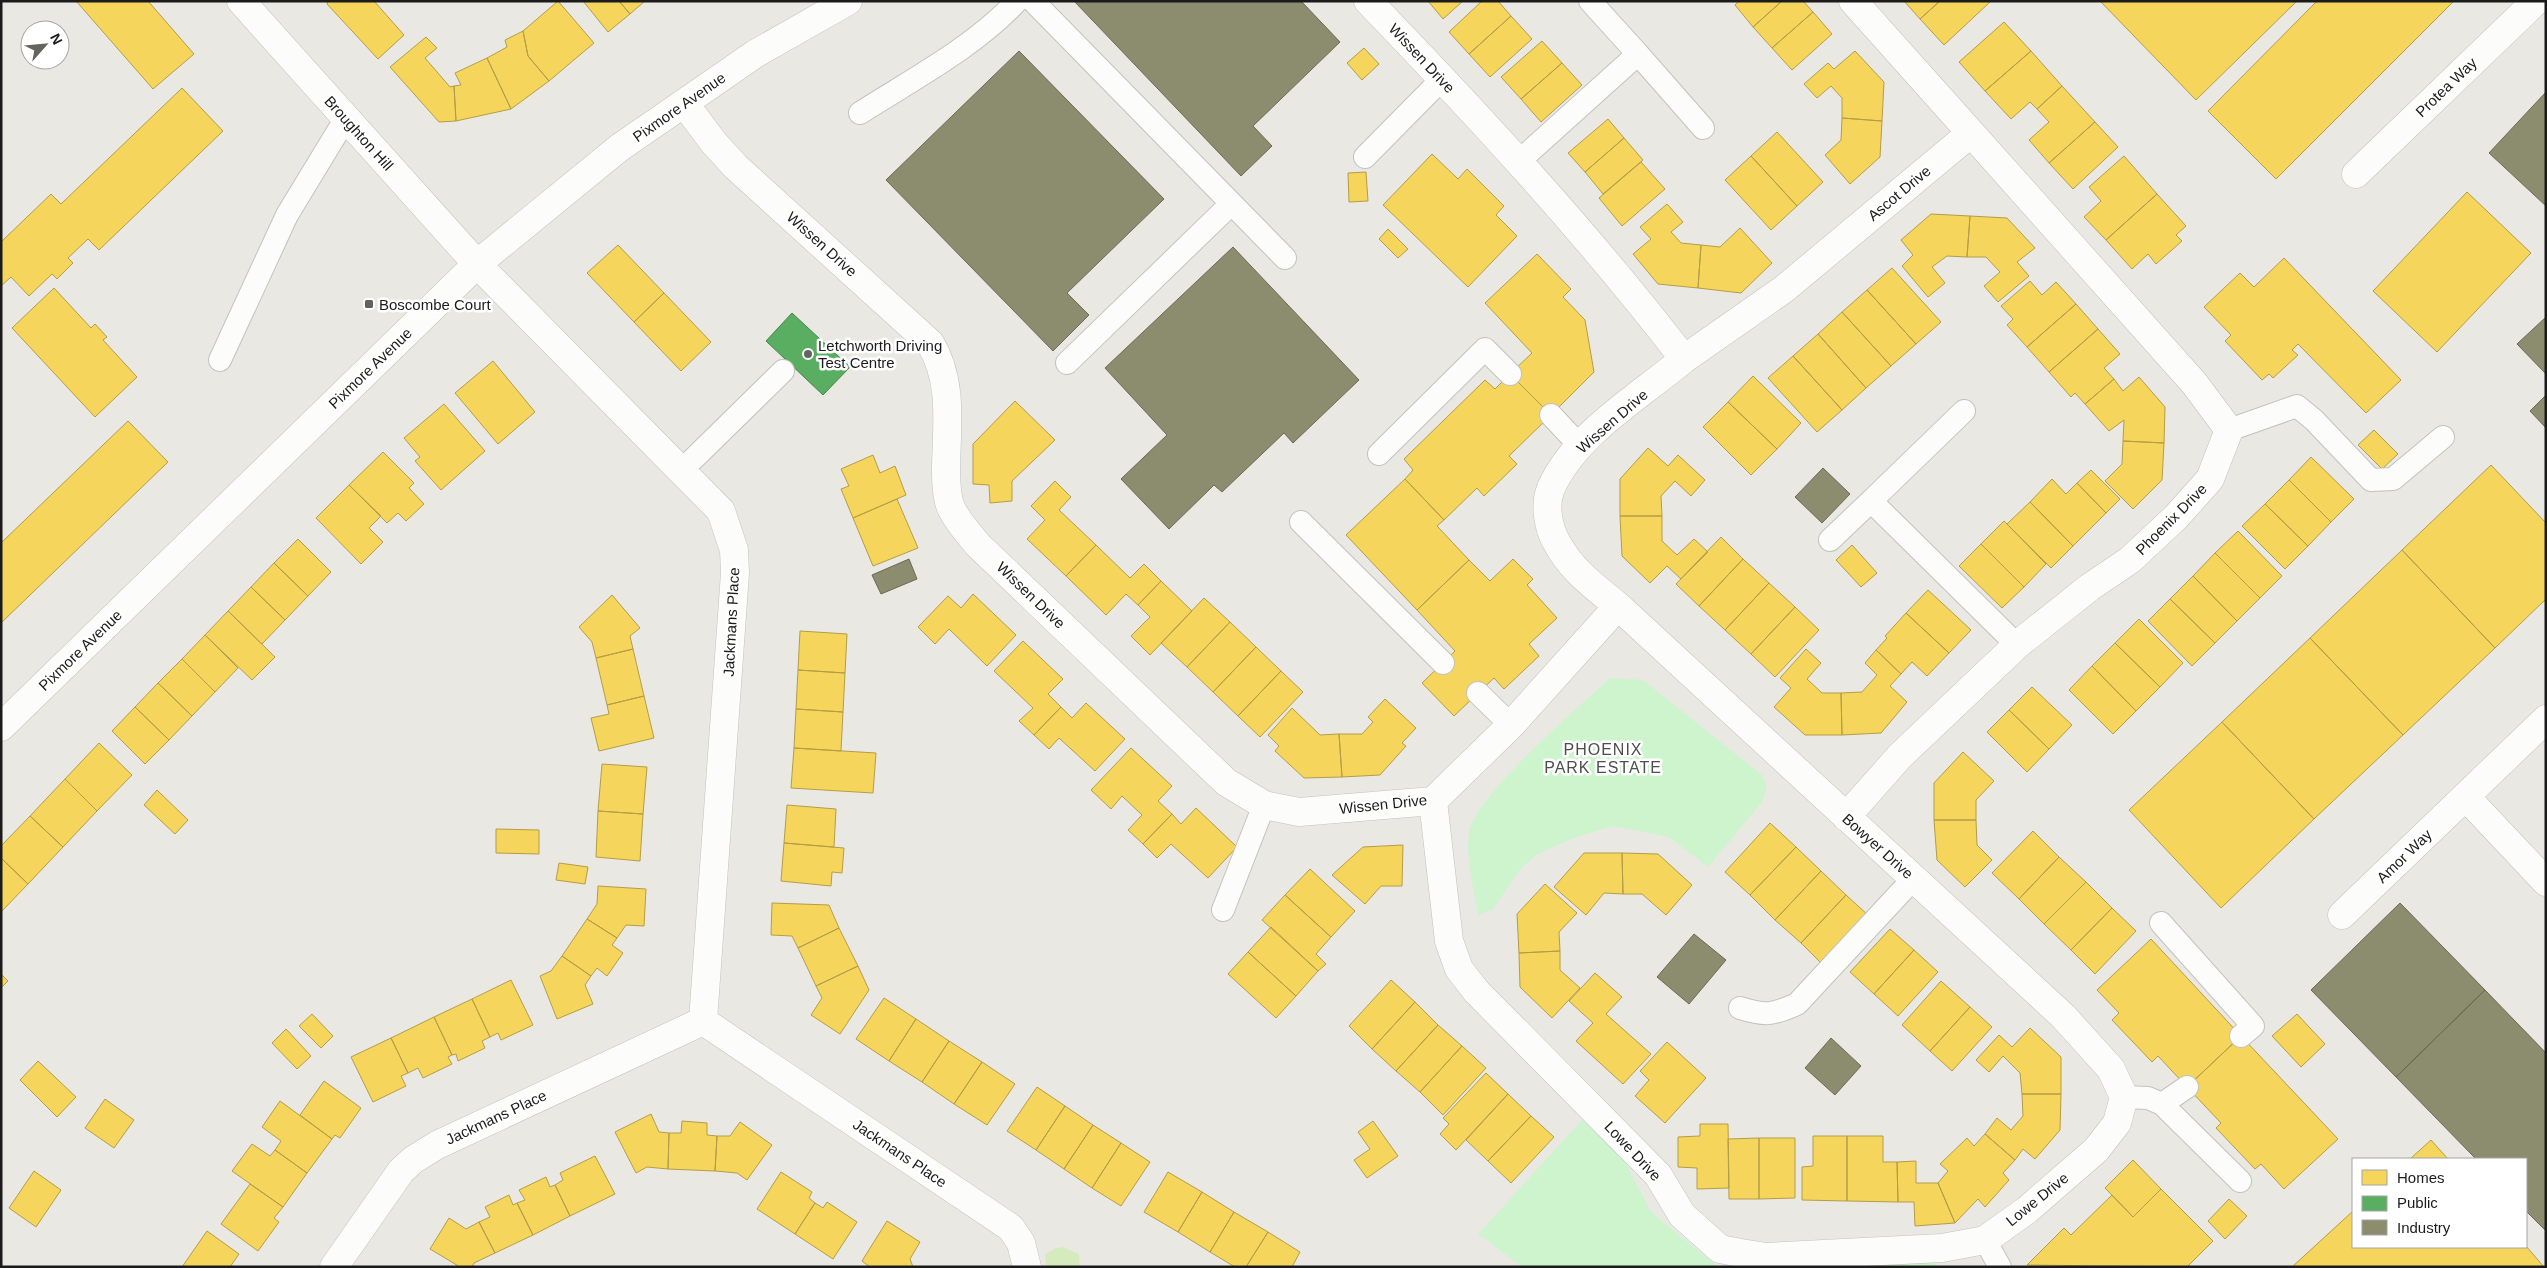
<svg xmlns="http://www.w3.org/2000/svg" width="2547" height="1268" viewBox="0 0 2547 1268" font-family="Helvetica,sans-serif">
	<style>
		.grass { fill: #d6ebbd }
		.park { fill: #cdf4cd }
		.homes { fill: #f6d55c; stroke: #b49d48 }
		.public { fill: #5aae61; stroke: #47824c }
		.industry { fill: #8c8c6e; stroke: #6a6a55 }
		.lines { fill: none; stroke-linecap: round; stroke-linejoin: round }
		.service-casing { stroke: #c2c2bf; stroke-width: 24 }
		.minor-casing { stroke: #c2c2bf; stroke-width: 29 }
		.service { stroke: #fcfcfb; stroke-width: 22 }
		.minor { stroke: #fcfcfb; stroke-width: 28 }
		.poi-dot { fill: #636361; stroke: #fff; stroke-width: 2 }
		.labels { text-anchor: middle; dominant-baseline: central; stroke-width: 5; stroke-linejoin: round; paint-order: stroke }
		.street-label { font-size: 15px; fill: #1b1b1b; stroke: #fff }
		.poi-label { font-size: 15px; fill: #1b1b1b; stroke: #fff; text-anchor: start }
		.neighbourhood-label { font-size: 16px; letter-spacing: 1px; fill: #4e4e4e; stroke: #fff }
	</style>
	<rect width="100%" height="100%" fill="#eae8e2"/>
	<!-- grass -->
	<path class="grass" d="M1063,1247l16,7 1,13h-34l-1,-13 11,-6z"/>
	<!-- park -->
	<path class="park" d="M1610,678l33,2 119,95 5,12 -5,15 -54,65 -39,-30 -56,-11 -39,12 -35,15 -18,15 -28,41 -15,6c-4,-26 -13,-57 -9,-83 5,-35 112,-127 141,-154z
		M1582,1120l43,42 26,50 67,55h-196l-44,-33z
		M1929,1257l9,10h-114z"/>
	<!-- homes -->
	<path class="homes" d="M76,1h72l46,53 -41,35z
		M328,1h46l30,34 -26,24 -51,-55z
		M558,1l36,42 -45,38 -21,-25 -5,-25z
		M583,1h36l11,13 -22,18z
		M619,1h26l-15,13z
		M1428,1h35l-20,18z
		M1482,1h16l13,15 -42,38 -20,-22z
		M1739,1h43l-29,26 -18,-22z
		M1782,1h21l10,11 -41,36 -19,-21z
		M1904,1h36l-20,18z
		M1940,1h49l1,1 -46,43 -24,-26z
		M2100,1h197l-101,99z
		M2317,1h137l-178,178 -68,-68z
		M1813,12l19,22 -40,36 -20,-22z
		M1511,16l21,23 -42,38 -21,-23z
		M2004,22l27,29 -46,40 -26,-29z
		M523,31l5,25 21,25 -38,28 -24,-51 20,-11 -2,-7z
		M426,37l11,11 -12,10 25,29 4,-1 2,35 -17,1 -49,-55z
		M1542,41l20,22 -41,36 -20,-22z
		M1364,48l15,16 -17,16 -15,-17z
		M1855,51l29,31 -2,39 -40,-3v-20l-11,-12 -14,12 -13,-14 24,-21 6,6z
		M2031,51l31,35 -25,23 -7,-7 -19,17 -26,-28z
		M487,58l24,51 -55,12 -2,-35 7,-1 -6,-12z
		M1562,63l20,22 -41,37 -20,-23z
		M2062,86l33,36 -46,41 -20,-23 20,-18 -12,-13z
		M182,88l41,43 -124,119 -11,-11 -20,19 5,5 -16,16 -5,-5 -23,22 -18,-19 -10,9v-44l50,-48 10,10z
		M1842,118l40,3 -2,36 -30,27 -25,-29 16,-15z
		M1608,119l16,19 -39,34 -17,-19z
		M2095,122l23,25 -45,42 -24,-26z
		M1777,132l46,50 -26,24 -46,-50z
		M1624,138l19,22 -40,34 -18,-22z
		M1432,154l26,25 9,-10 37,37 -8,9 21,21 -49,51 -85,-82z
		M1751,156l46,50 -26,24 -46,-50z
		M2124,156l33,38 -51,46 -22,-23 17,-16 -12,-14z
		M1641,162l24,27 -43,37 -23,-28z
		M1366,172l2,29 -19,1 -1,-29z
		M2467,192l64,61 -94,99 -64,-61z
		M2157,194l29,32 -10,9 6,6 -26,23 -8,-10 -16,15 -26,-29z
		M1667,204l16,18 -12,10 10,11 20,2 -3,43 -40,-4 -25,-30 18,-15 -11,-12z
		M1931,214l39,2 -3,41 -20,-1 -15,11 13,16 -17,14 -26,-31 11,-11 -12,-15z
		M1970,216l37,2 28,30 -18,14 12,14 -31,26 -14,-16 16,-14 -14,-15h-19z
		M1740,228l32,35 -31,30 -43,-5 3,-43 19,2z
		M1388,229l20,20 -10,9 -19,-19z
		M618,245l46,48 -30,29 -47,-49z
		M1537,254l34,35 -8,8 22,23 9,52 -43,43 -41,-41 22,-21 -47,-50z
		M2284,258l117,122 -35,33 -68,-69 -6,6 6,5 -25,23 -4,-4 -7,6 -37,-39 6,-6 -27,-28 36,-34 14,14z
		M1892,268l49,54 -25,22 -49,-54z
		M2030,281l12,14 14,-13 20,22 -49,43 -20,-22 6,-6 -12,-13z
		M54,288l37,40 4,-4 12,13 -4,3 34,37 -42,40 -83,-89z
		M1867,290l49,54 -25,22 -49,-54z
		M664,293l47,49 -30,29 -47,-49z
		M2076,304l22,25 -49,43 -22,-25z
		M1842,312l49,54 -25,22 -48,-54z
		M2098,329l22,25 -16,14 10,11 -29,25 -10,-11 -4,4 -22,-25z
		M1818,334l48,54 -24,22 -49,-54z
		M1793,356l49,54 -25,22 -49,-54z
		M493,361l42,51 -37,32 -43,-51z
		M1510,374l41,41 -42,41 8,8 -33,32 -7,-8 -33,32 -39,-41 8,-9 -9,-11 81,-79 10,9z
		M1753,376l48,47 -24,26 -49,-47z
		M2139,377l26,30 -1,36 -41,-2 1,-21 -15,11 -24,-27 29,-25 9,12z
		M1015,401l40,39 -43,41v20l-22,2 -1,-18 -16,-1v-40z
		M1728,402l49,47 -26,26 -48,-48z
		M444,404l41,47 -44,39 -26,-29 5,-4 -16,-19z
		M128,421l40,41 -167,161v-80z
		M2374,430l24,24 -16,15 -24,-24z
		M2123,441l41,2 -2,37 -29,29 -28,-28 17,-17z
		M1648,448l20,18 10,-11 27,25 -14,16 -16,-15 -14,15 1,20h-42v-37z
		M383,452l31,31 -5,5 15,16 -18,17 -8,-8 -11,10 -38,-38z
		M873,455l7,18 15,-7 11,29 -53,23 -12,-29 8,-3 -8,-17z
		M2311,457l43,42 -23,23 -42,-42z
		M2491,465l55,58v76l-51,49 -93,-98z
		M2091,470l29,29 -14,14 -29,-30z
		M1405,479l39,41 -7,6 32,34 -52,50 -71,-75z
		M2052,479l14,15 11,-11 29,30 -33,33 -43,-44z
		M2289,480l42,42 -23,24 -43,-42z
		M1055,481l16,16 -12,13 37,35 -30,31 -39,-37 18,-19 -14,-14z
		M349,485l32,31 -12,12 14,14 -22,22 -45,-46z
		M897,499l21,49 -45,18 -20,-48z
		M2030,502l43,44 -22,22 -44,-44z
		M2265,504l43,42 -23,23 -43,-43z
		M1620,516h42v25l15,14 17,-16 14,13 -27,27 -14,-13 -17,17 -28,-27z
		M2004,521l42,43 -22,23 -43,-43z
		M2238,531l44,45 -22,22 -45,-45z
		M1721,537l22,22 -44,47 -23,-22z
		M298,539l33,33 -23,24 -34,-33z
		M1981,544l43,43 -22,21 -43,-42z
		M1096,545l34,33 14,-14 17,17 -23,24 -12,-11 -20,21 -40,-39z
		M1852,545l25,28 -16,14 -25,-27z
		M2402,550l93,98 -92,87 -93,-97z
		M2215,553l45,45 -23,23 -44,-45z
		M1513,559l20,20 -6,6 30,33 -28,26 10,12 -35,33 -10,-11 -40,38 -32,-33 33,-32 -38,-41 52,-50 21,21z
		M1743,559l26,24 -44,47 -26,-24z
		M274,563l34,33 -23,24 -34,-33z
		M2193,576l44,45 -22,22 -45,-44z
		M1161,581l31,30 -42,44 -19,-19 19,-19 -12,-12z
		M1769,583l26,24 -44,47 -26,-24z
		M251,587l34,33 -23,24 -34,-33z
		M1928,590l43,40 -22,23 -43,-40z
		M973,594l43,41 -29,31 -38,-37 -14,15 -17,-17 30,-31 13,12z
		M612,595l28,33 -10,8 3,13 -37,9 -4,-16 -13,-15z
		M1204,598l26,24 -43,45 -26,-24z
		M2170,599l45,44 -23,23 -44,-45z
		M1795,607l24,23 -44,47 -24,-23z
		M228,611l47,46 -23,23 -47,-45z
		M1906,613l43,40 -22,23 -15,-14 -11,12 -25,-24 11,-12 -2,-2z
		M2139,619l44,44 -23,24 -45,-44z
		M1230,622l26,25 -43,45 -26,-25z
		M800,631l47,3 -2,39 -47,-3z
		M205,635l33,33 -23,24 -33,-33z
		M2310,638l93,97 -89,84 -92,-97z
		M1023,641l40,38 -15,15 13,13 -27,28 -15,-14 14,-13 -39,-37z
		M2115,643l45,44 -24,24 -44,-45z
		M1256,647l25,24 -43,45 -25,-24z
		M633,649l11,47 -37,9 -11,-47z
		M1806,649l15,14 -14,16 15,14h19l1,42h-37l-31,-28 17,-19 -11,-10z
		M1876,650l25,24 -11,12 17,16 -26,31 -39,2 -1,-42 21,-1 15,-17 -12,-12z
		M182,659l33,33 -23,24 -34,-33z
		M2092,666l44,45 -23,23 -44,-44z
		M798,670l47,3 -2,39 -47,-3z
		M1281,671l22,21 -43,45 -22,-21z
		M158,683l34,33 -23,24 -34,-33z
		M2032,687l40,38 -23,24 -40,-39z
		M644,696l10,42 -55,13 -8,-33 18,-4 -2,-9z
		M1385,699l31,29 -14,15 4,3 -26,29 -38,2 -3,-43h23l11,-12 -5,-5z
		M1086,703l39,36 -30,32 -36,-33 -10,11 -15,-14 27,-28 11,11z
		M135,707l34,33 -24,24 -33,-33z
		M1292,708l28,27 19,-1 3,43 -38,1 -29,-27 4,-5 -11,-11z
		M796,709l47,3 -2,39 -47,-3z
		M2009,710l40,39 -22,23 -40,-40z
		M2222,722l92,97 -93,89 -92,-98z
		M99,743l33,32 -35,36 -32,-32z
		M794,748l82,5 -3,40 -82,-5z
		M1131,748l41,38 -14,15 14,13 -29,30 -15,-14 14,-15 -20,-19 -11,13 -20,-19z
		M1963,752l31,29 -18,19v20h-42v-37z
		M602,764l45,3 -4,47 -45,-3z
		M65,779l32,32 -34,36 -33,-31z
		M157,790l31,30 -13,14 -31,-29z
		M787,805l49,4 -2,38 -50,-4z
		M1196,808l41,39 -29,31 -37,-34 -14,14 -14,-14 29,-30 9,10z
		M598,811l45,3 -3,47 -44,-4z
		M30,816l33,31 -35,37 -27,-26v-12z
		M1934,820h42l1,25 15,15 -27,27 -28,-27z
		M1770,823l26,24 -46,48 -25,-23z
		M496,829l43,1v24l-43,-1z
		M2033,831l26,26 -40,42 -27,-26z
		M784,843l60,5 -2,25 -10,-1 -1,14 -50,-5z
		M1403,845l-1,41h-21l-16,18 -33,-29 31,-28z
		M1796,847l25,24 -46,49 -25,-25z
		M1584,853h38l1,41 -19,-1 -18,22 -32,-28z
		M1622,853l36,1 34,31 -26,30 -24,-21h-19z
		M2059,857l27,25 -42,42 -25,-25z
		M1,858l27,26 -27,28z
		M559,863l29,4 -3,17 -29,-4z
		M1310,869l45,42 -24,26 -46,-42z
		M1821,871l25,24 -45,48 -26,-23z
		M2086,882l26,26 -41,42 -27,-26z
		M1545,884l32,29 -18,19 1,19 -41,2 -2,-39z
		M598,886l48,3 -2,37 -18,-1 -9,13 -30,-19 10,-15z
		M1285,895l46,42 -15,17 10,10 -8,7 -56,-51z
		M1846,895l23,21 -46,49 -22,-22z
		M772,903l57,2 10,23 -41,20 -6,-12 -21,-1z
		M2112,908l24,23 -41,43 -24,-24z
		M587,919l30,19 -5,7 11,8 -16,23 -10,-8 -6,8 -29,-20z
		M1271,927l47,44 -22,25 -48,-44z
		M839,928l19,38 -42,20 -18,-38z
		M1890,929l24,21 -40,44 -24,-22z
		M2151,939l90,97 -54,51 -29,-31 -6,6 -40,-42 7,-7 -22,-23z
		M1914,950l24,22 -40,44 -24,-22z
		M1560,951v19l20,18 -28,30 -32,-31 -1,-34z
		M1248,952l48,44 -20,22 -48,-44z
		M562,956l29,20 -6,9 8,19 -36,15 -17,-43 11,-5z
		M858,966l11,24 -29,44 -29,-19 11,-17 -6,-12z
		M1595,973l27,24 -16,17 45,40 -28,30 -47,-43 17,-18 -24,-22z
		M1,974l7,7 -7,7z
		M511,980l22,45 -32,15 -3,-7 -8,4 -18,-38z
		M1391,980l24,22 -43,47 -23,-23z
		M1941,981l29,26 -40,44 -28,-26z
		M884,998l32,21 -27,42 -33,-22z
		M472,999l18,38 -8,4 3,7 -27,13 -2,-7 -4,1 -18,-38z
		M1415,1002l23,23 -42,46 -24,-22z
		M1970,1007l22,20 -40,44 -22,-20z
		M312,1014l21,22 -12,12 -22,-22z
		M2297,1014l28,30 -24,23 -29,-31z
		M434,1017l18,38 -4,2 4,7 -29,14 -5,-10 -10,5 -17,-35z
		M916,1019l33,22 -27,41 -33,-21z
		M1438,1025l24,21 -42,46 -24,-21z
		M2030,1028l31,29v37h-39l-2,-21 -17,-17 -14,16 -13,-12 23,-25 13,12z
		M286,1029l25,27 -14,13 -25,-26z
		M2241,1036l97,103 -54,50 -23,-25 -6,5 -39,-41 5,-5 -34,-36z
		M391,1038l17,35 -7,3 5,10 -33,16 -22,-45z
		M949,1041l33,21 -28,42 -32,-22z
		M1667,1042l39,36 -41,45 -30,-27 14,-16 -9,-9z
		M1462,1046l24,22 -43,47 -23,-23z
		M38,1061l38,36 -19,20 -37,-37z
		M982,1062l33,22 -28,41 -33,-21z
		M1486,1073l22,21 -52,56 -16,-16 9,-10 -6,-6z
		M324,1081l37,27 -21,30 -5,-3 -3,4 -32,-24z
		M1037,1087l28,19 -29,44 -29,-19z
		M1508,1094l23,22 -43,45 -22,-21z
		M2022,1094h39l-1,36 -25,29 -12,-10 -8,11 -30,-26 12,-16 14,12 12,-14z
		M105,1099l29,21 -20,28 -29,-20z
		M280,1101l52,38 -25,34 -32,-23 6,-9 -19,-14z
		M1065,1106l28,19 -29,44 -28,-19z
		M651,1114l8,18 10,1 -1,36 -21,-2 -11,6 -21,-41z
		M1531,1116l23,21 -43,46 -23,-22z
		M682,1121l25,2v12l10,1 -2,35 -47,-2 1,-36h12z
		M1373,1121l25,35 -31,22 -13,-18 16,-11 -12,-17z
		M740,1122l32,23 -25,35 -10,-7 -22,-2 2,-35h13z
		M1700,1124h28l1,64 -32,1v-21l-19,-1v-30l22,-1z
		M1093,1125l28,18 -29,45 -28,-19z
		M1985,1134l30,26 -12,13 6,7 -24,27 -7,-8 -23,24 -17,-40 10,-12 -8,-7 27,-26 7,8z
		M1813,1136h34v65l-45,-1v-33l11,-1z
		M1847,1136h36v26h14l1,40 -51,-1z
		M1759,1138h36v60l-36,1z
		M1759,1138v61h-30l-1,-60z
		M2431,1140l17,19h-38z
		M1121,1143l29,19 -29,44 -29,-18z
		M252,1144l18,12 5,-6 32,23 -24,34 -51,-36z
		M595,1156l20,38 -45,22 -15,-31 8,-5 -3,-7z
		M2133,1160l28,29 -28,28 -28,-29z
		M1916,1161v22h22l17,40 -40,3 -1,-24h-16l-1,-40z
		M34,1171l27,19 -25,37 -27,-19z
		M781,1172l31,20 -3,6 6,5 -20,31 -38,-25z
		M1168,1172l34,20 -24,40 -34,-20z
		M546,1177l4,10 5,-2 15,31 -37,19 -16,-32 8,-3 -6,-10z
		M250,1184l33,23 -9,11 5,4 -21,29 -37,-27z
		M2161,1189l52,52 -26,26 -160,-2 37,-37 7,7 41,-40 21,22z
		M1202,1192l32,20 -24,40 -32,-20z
		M509,1195l4,10 4,-2 16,32 -38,18 -16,-31 11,-5 -5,-10z
		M2229,1199l18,17 -22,23 -17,-18z
		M827,1202l30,20 -24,37 -38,-25 20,-31 8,5z
		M2353,1211v36l173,-1 18,21h-252z
		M1234,1212l34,20 -22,35h-11l-25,-15z
		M449,1218l17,11 13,-7 16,31 -21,10 -2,4h-12l-30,-18z
		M887,1221l33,21 -10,17 3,8h-43l-8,-6z
		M207,1231l32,23 -9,13h-48z
		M1268,1232l32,20 -8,15h-46z"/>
	<!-- public -->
	<path class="public" d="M792,313l58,54 -27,28 -57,-54z"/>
	<!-- industry -->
	<path class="industry" d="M1074,1h227l39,41 -87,84 19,20 -31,30z
		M1019,51l145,148 -97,94 22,22 -36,36 -167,-171z
		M2546,92v114l-57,-53z
		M1233,247l126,133 -66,63 -9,-10 -62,59 -8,-7 -45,44 -48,-50 46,-44 -62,-67z
		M2546,317v57l-29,-30z
		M2546,395v33l-16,-17z
		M1823,468l27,26 -28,29 -27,-26z
		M909,559l8,20 -36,15 -9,-19z
		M2400,903l85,87 -89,87 -85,-87z
		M1694,934l32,26 -37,44 -32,-27z
		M2485,990l61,63v178l-20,-20v-52h-50l-80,-82z
		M1831,1038l30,28 -26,29 -30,-27z"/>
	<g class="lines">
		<!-- service casing -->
		<g class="service-casing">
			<path id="service" d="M1033,1l252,257
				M1638,54l65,74
				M860,113c53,-34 113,-65 157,-112
				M1365,157l77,-78
				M1518,162l120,-108 -48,-53
				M220,360l67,-145 59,-97
				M1067,363l164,-159
				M1964,411l-93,90 146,144
				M1551,415l29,31
				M2229,430l68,-24 17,14 57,60 22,-1 50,-42
				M1379,454l106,-105 25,25
				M682,470l101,-99
				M1301,522l142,141
				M1830,540l41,-39
				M1478,693l33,32
				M1223,910l41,-105
				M2161,923l92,103 -12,10
				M1740,1008c26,8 32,7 57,-4l117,-126
				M2124,1097l24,1 14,6 25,-17
				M2162,1104l78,77
				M1985,1240l15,27"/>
		</g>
		<!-- minor casing -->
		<g class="minor-casing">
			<path id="minor" d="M241,1l236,263 244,247 13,39 1,23 -32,448 308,207 10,15 6,24
				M684,103l30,40 22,24 194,176c23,37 17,81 16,123 0,13 0,30 5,42 7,14 17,25 27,37l248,237 38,23 35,7 134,-11 78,-76 107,-119c-23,-19 -47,-36 -61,-63 -9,-15 -13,-39 -6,-55 24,-54 89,-92 133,-129 -97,-126 -206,-244 -316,-358
				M2356,174l180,-173
				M1684,359l100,-70 187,-156 -118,-132
				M1,727l476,-463 142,-116 136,-94 93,-53
				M2466,797l80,85
				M1433,801l16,140 10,28 17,22 182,184 24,40 38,34 21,4 25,4 176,-9 43,-8 42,-30 69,-60 21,-27 7,-26 -13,-28 -48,-53 -445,-410
				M1846,817l53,-60 118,-112 73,-58 40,-27 46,-43 34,-38 19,-49 -35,-47 -223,-250
				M2342,915l204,-196
				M334,1267l67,-96 12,-11 24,-15 266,-124"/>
		</g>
		<!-- service -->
		<use href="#service" class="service"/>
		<!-- minor -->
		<use href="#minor" class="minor"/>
	</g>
	<!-- markers -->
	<g class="poi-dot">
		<rect x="364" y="299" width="10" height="10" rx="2.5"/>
		<circle cx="808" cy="354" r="5"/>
	</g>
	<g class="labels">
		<!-- street labels -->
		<g class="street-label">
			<text transform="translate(1422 58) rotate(47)">Wissen Drive</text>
			<text transform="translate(2446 87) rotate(-44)">Protea Way</text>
			<text transform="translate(679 107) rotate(-35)">Pixmore Avenue</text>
			<text transform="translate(359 133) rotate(48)">Broughton Hill</text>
			<text transform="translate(1899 193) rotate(-40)">Ascot Drive</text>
			<text transform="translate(822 244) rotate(42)">Wissen Drive</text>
			<text transform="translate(370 368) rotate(-44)">Pixmore Avenue</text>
			<text transform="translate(1612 421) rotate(-41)">Wissen Drive</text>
			<text transform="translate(2171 519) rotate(-45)">Phoenix Drive</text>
			<text transform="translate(1031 595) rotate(44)">Wissen Drive</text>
			<text transform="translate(731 622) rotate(-87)">Jackmans Place</text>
			<text transform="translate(80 650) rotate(-44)">Pixmore Avenue</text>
			<text transform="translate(1383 804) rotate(-6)">Wissen Drive</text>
			<text transform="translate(1878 846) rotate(42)">Bowyer Drive</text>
			<text transform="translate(2404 856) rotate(-44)">Amor Way</text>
			<text transform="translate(496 1117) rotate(-25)">Jackmans Place</text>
			<text transform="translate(1633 1151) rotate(47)">Lowe Drive</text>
			<text transform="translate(900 1153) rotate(34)">Jackmans Place</text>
			<text transform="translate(2037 1199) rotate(-39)">Lowe Drive</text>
		</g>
		<!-- poi labels -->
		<g class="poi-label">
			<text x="379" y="304">Boscombe Court</text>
			<text x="818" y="345">Letchworth Driving<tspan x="818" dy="17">Test Centre</tspan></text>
		</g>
		<!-- neighbourhood labels -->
		<g class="neighbourhood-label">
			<text x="1603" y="749">PHOENIX<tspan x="1603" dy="18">PARK ESTATE</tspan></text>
		</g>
	</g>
	<!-- border -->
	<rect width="2547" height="1268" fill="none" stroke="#1b1b1b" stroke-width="5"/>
	<!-- legend -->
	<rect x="2352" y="1158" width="175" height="90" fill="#ffffff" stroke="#a4a4a4"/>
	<rect x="2362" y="1170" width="25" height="15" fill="#f6d55c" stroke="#a4a4a4"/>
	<text x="2397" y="1183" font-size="15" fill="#1b1b1b">Homes</text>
	<rect x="2362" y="1196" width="25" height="15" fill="#5aae61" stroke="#a4a4a4"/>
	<text x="2397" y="1208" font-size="15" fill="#1b1b1b">Public</text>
	<rect x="2362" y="1220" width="25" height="15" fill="#8c8c6e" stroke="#a4a4a4"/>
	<text x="2397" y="1233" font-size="15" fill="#1b1b1b">Industry</text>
	<!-- north arrow -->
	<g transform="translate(45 45) rotate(63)"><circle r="24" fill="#ffffff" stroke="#a4a4a4"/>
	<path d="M0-4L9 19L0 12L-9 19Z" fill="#636361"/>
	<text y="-8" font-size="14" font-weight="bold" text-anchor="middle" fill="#1b1b1b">N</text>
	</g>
</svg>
